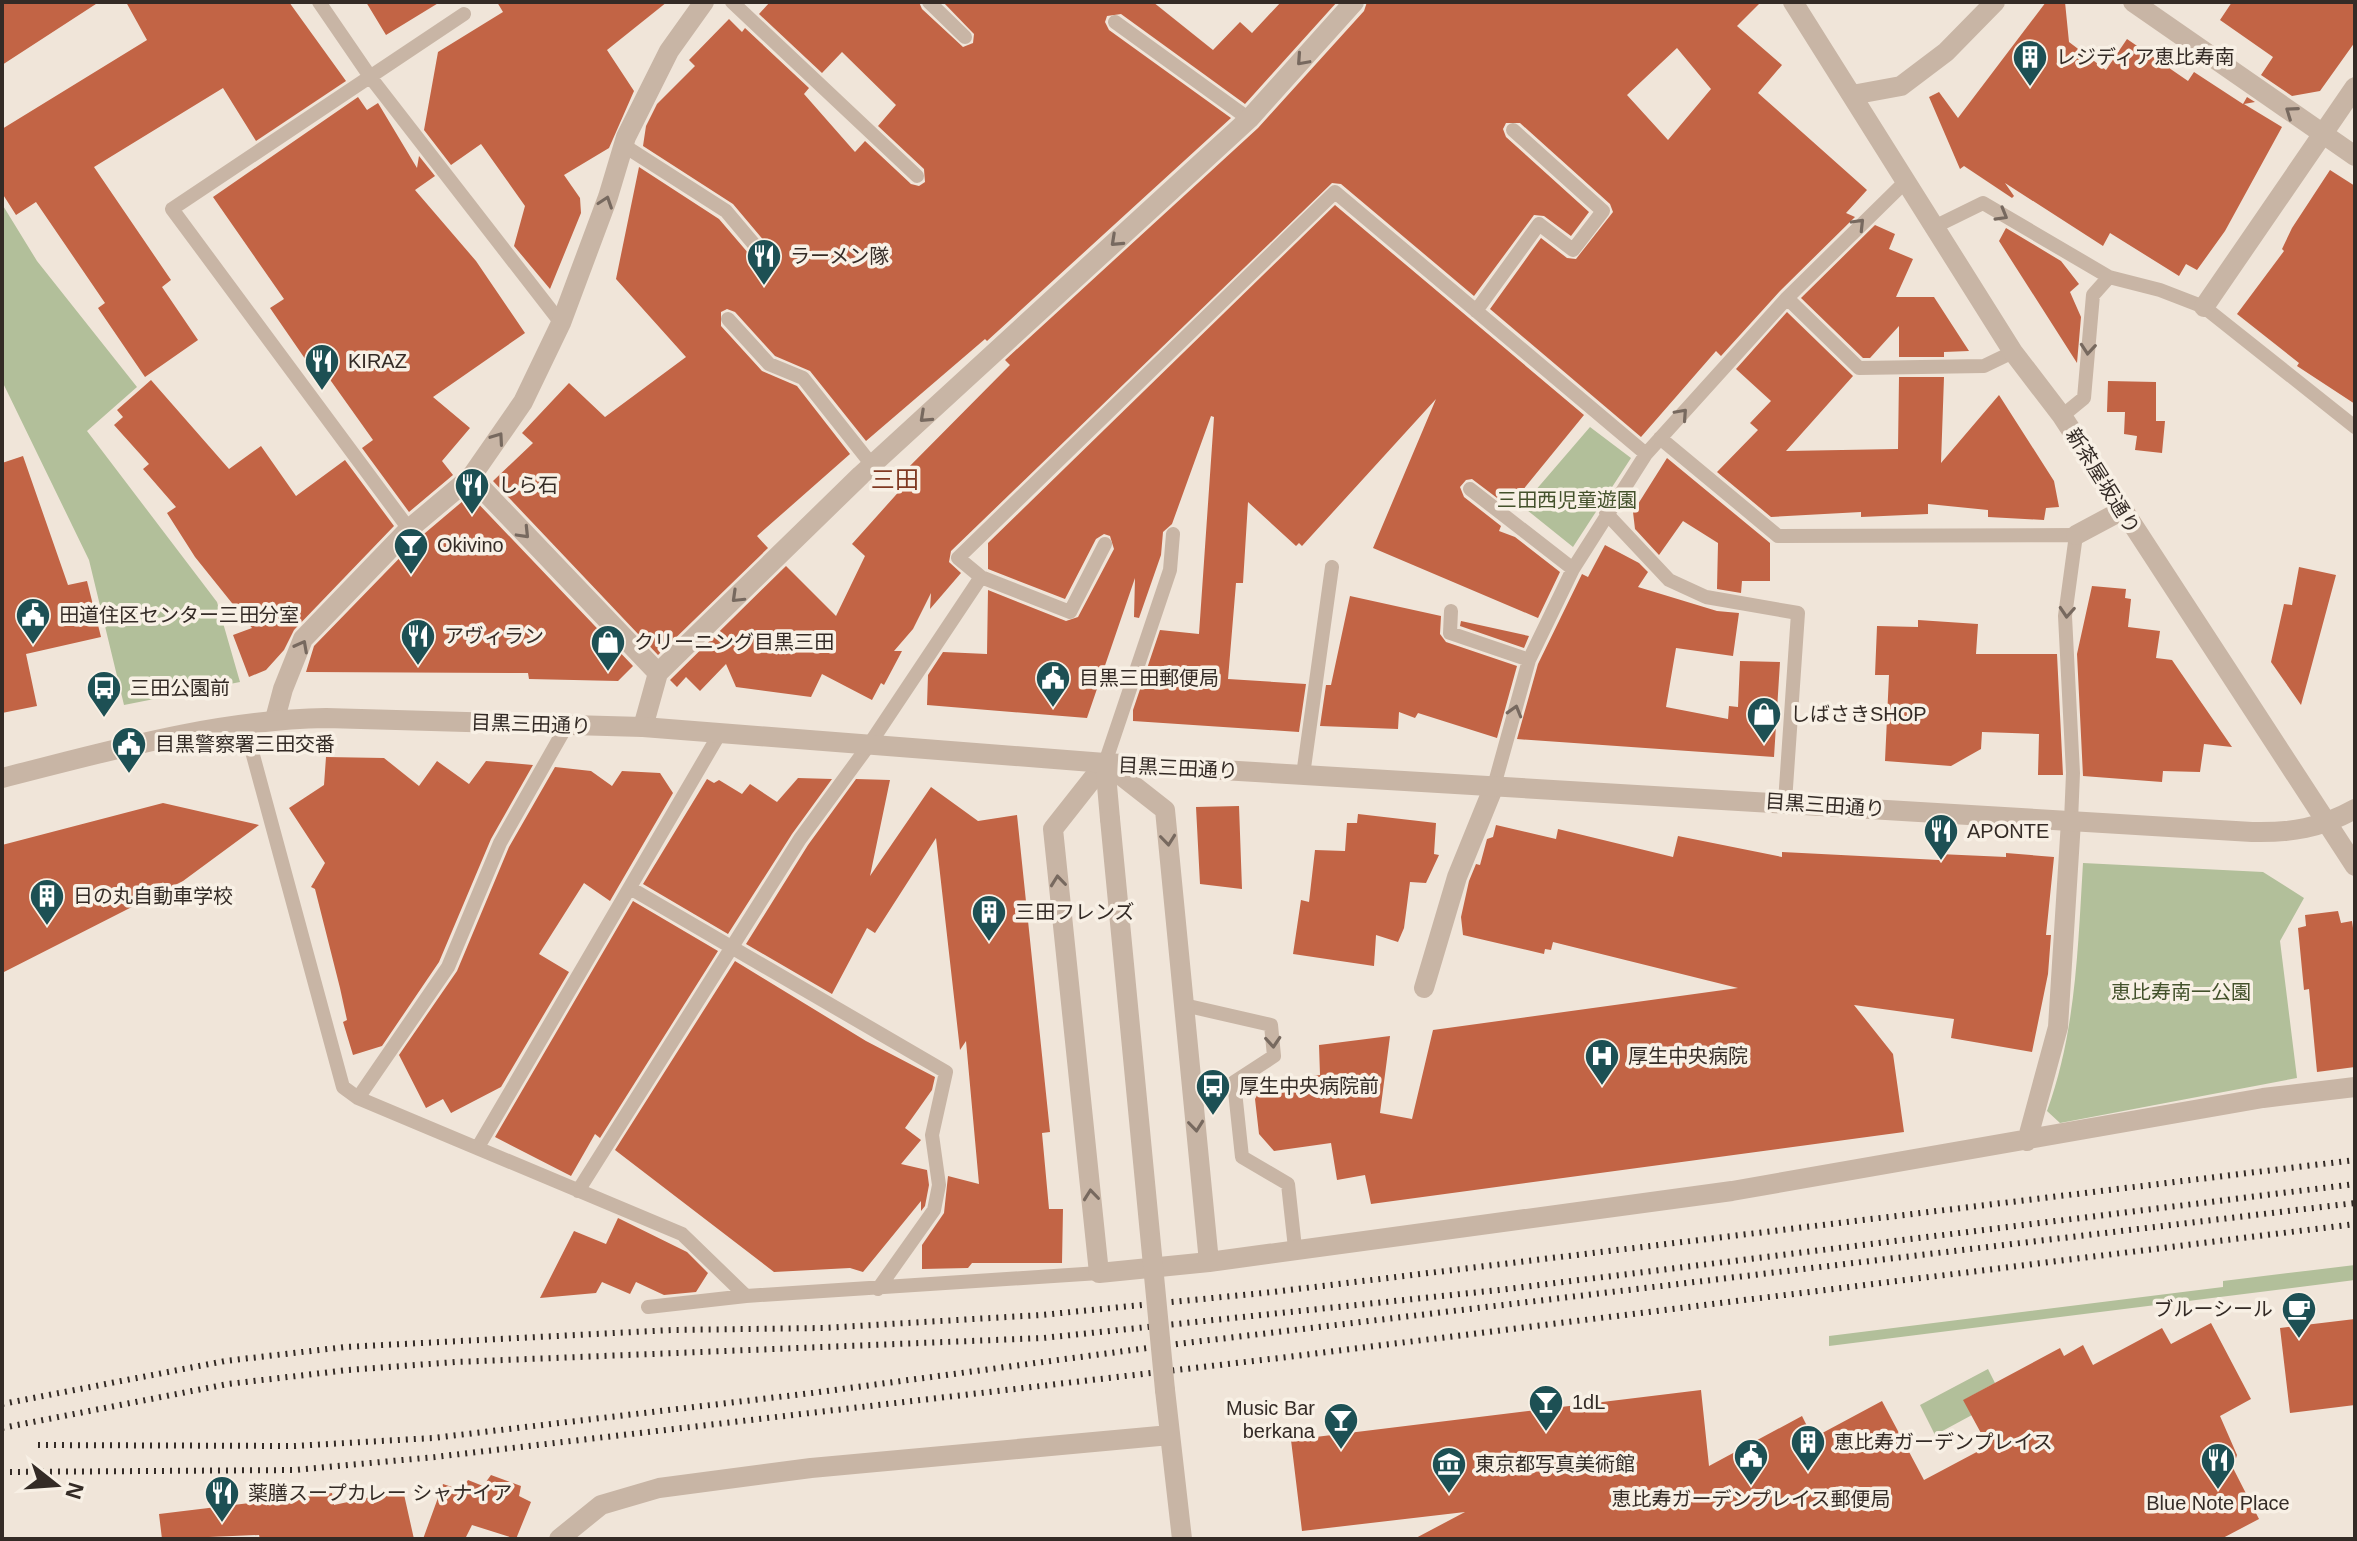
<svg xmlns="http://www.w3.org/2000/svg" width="2357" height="1541" viewBox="0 0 2357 1541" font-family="Arial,'Noto Sans JP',sans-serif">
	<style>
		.green { fill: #b2bf9a }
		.building { fill: #c26445; fill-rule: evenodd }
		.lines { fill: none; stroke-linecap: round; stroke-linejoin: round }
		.service { stroke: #c8b5a5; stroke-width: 14 }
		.minor { stroke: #c8b5a5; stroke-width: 20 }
		.tertiary { stroke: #c8b5a5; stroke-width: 20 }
		.rail { stroke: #342b26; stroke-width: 6; stroke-dasharray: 2 6; stroke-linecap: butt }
		.tertiary-bridge { stroke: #c8b5a5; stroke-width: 20 }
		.oneway { stroke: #77695f }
		.labels { text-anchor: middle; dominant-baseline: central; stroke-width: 7; stroke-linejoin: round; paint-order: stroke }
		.poi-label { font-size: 20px; fill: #342b26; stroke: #f8f0e5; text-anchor: start }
		.street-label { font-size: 20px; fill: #342b26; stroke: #f8f0e5 }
		.park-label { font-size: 20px; fill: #43512b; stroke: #f8f0e5 }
		.quarter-label { font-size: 24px; fill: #803922; stroke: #f8f0e5 }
	</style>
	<rect width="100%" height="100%" fill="#f0e5d9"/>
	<!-- green -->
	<path class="green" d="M2,204l35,57 100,126 -50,44 130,171 23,80 -116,23 -35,-145 -87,-179z
		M1590,427l41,31 -58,89 -51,-41z
		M2083,863l180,9 41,26 -24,43 17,137 -237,45 -13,-12c29,-79 31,-165 36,-248z
		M2355,1265v15l-526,66v-10l394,-49v-6z
		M1988,1369l7,14 -31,17 8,15 -37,20 -15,-30z"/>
	<!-- building -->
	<path class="building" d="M2,2h97l-97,63z
		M126,2h163l57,79 -90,60 -33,-53 -129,79 77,113 -9,7 36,53 -53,37 -47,-69 7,-5 -69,-101 -20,13 -14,-22v-64l145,-89z
		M366,2h74l-54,33z
		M497,2h170l-60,48 27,41 -25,57 -45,27 16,23 1,15 -31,76 -36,-43 11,-40 -44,-62 -30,21 -27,-35 14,-78 65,-40z
		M770,2h149l3,7 41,38 10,-4 1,-9 -31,-32h210l60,48 27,-28 12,11 29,-31h56l-92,102 -124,-90 -14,2 -2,6 4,8 122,88 -244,223 -2,-2 -119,102 -56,-70 -35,-15 -40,-44 -8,-3 -6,3v14l41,45 35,15 53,68 -93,82 11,12 -110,107 -165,-174 40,-38 -11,-10 47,-50 36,34 81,-60 -70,-78 23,-112 80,52 42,49 9,3 7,-6 -1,-10 -43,-51 -90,-58 3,-20 11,-22 38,-38 -6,-6 40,-41 13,13 3,-4 64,60 -5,6 51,58 10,-11 46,43 8,2 6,-4 -1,-13 -46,-43 18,-21 -54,-53 -20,21 -63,-59z
		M1367,2h394l-24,24 45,39 -24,28 109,97 -21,23 9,4 -75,74 -59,65 -5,-5 -75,86 -151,-128 51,-71 26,20 9,1 37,-47 -3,-8 -90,-81h-14l-3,6 3,8 83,75 -18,24 -27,-20 -10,-1 -60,81 -133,-112 -9,-1 -381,368 -2,11 12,11 -31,36 1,-16 -18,36 -19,22h8l-18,34 -3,-2 -9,17 -50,-26 -11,23 -75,-10 -10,-23 -26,27 -14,-14 -9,10 -7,-7 116,-114 50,50 29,-60 -13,-12 51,-57 -7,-7 114,-115 -5,-5 253,-232 106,-117zM1677,48l34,41 -43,51 -41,-45z
		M2046,2h19l4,40 37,28 21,-31 61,42 6,-9 49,32 4,-7 8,5 -11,2 38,23 -57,104 -28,39 -11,-6 -7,12 -69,-43 -7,13 -98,-63 9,13 -2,2 -48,-32 -4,3 -31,-72 10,-5 19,26z
		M2232,2h123v40l-35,49 -28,5 -31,-21 12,-18 -53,-37z
		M358,97l9,13 11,-7 39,65 2,-12 16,20 -20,14 61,71 49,72 -92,64 37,31 -28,33 11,14 -44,37 -47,-64 11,-8 -47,-66 -7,5 -49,-71 14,-9 -71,-102z
		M2330,170l25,16v218l-58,-38 2,-3 -62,-49 47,-63 -2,-2 10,-21z
		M1335,205l249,210 -75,92 -37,-28 -6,1 -6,7 4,10 37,29 -2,5 16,6 45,35 -22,46 -165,-70 63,-149 -134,147 -3,-3 -3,3 -48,-44 -5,81h-7l-8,96 78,5 -7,48 -166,-11v-11l27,-80 39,4 15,-217 -3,-1 -39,108 -9,8 -2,23 -22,63 -5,-1 1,-39 -48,140 -160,-13 1,-30 15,-23 44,2 1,-64 78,31 12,-4 36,-68 -4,-13 -6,-2 -8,5 -31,60 -77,-30v-26z
		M1875,225l20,9 -6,15 24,10 -17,38h38l35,54 -25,1v5h-45v-31l-29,32h-7l-62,-60z
		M2006,228l55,33 18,23 -9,8 11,25 -4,46 -78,-122z
		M1787,312l66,64 -67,75 112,-2 1,-72h45l-3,86 58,-68 55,86 5,26 -13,1 -2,12 -56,-3v-7l-60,-6v10l-67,3v-5l-90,5 -54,-45 41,-42 -8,-7 21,-22 -35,-32z
		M151,380l78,89 32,-23 35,50 49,-36 49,66 -100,104 -10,20 -18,20 -17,7 -16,-42 19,-7 -57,-71 -28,-44 9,-6 -33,-38 6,-5 -35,-39 9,-8 -6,-7z
		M2108,381l48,1v39h9l-3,32 -27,-3 2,-14 -13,-2 1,-22h-18z
		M23,456l45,129 19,-4 14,56 -75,17 11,52 -35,7v-250z
		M1667,458l103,85v38h-28l-1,12 -24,-4 1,-46 -35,-22 -24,34 -24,-26 -2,-17z
		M470,495l163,171 -15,15 -89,-2 -1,-6 -222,-1 8,-26 104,-107z
		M1605,545l34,18 9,9 -10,15 79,24 22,2 -6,43 -57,-8 -10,59 62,12 1,-13 9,1 2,-46 40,1 -6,95 -257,-18 21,-75 44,-90 6,3z
		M2299,567l37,8 -35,130 -30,-43 13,-58 8,1z
		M2092,586l34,3 -1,9 6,1 -3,28 32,4 -4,27 16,2 60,87 -28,-3 -4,28 -37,-1 -1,11 -79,-6 -6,-122z
		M1350,596l91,20 -1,18 6,8 71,24 -20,72 -79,-25 -3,5 -16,-6 -1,17 -78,-3 6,-41h5z
		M1918,620l60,4 -2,30h81l6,121h-25l1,-41 -57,-2 -1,17 -30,17 -66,-5 4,-86h-14l2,-49 41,1z
		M1461,621l68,15 -5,12 -64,-22z
		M326,757l58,1 35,28 18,-25 32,23 17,-23 47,4 -42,74 -52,123 -57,84 -29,9 -10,-33 4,-2 -7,-32 -25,-99 -4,-2 14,-24 -36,-55 35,-23z
		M555,767l36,4 21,15 10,-15 38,2 13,20 -63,108 -26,-18 -45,71 30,18 -68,115 -50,26 -8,-14 -17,9 -27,-53 58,-84 52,-124z
		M798,778l34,1 -40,55 -64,100 -85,-50 64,-105 7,4 5,-3 23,14 8,-10 27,18z
		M856,779l34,1 -20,96 61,-89 47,34 39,-6 33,317 -8,1 7,76h14l-1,54h-90l-4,5 -46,1v-24l22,-32 4,-37 31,8 -13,-143 -6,9 -24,-212 -61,95 -8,-5 -35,66 -86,-50 62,-99z
		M163,803l96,22 -76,56 -181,92v-128z
		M1239,806l3,83 -42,-5 -4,-77z
		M1358,814l78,9 -2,31 5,1 -13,28 -16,-1 -6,46 -6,14 -22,-7 -2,31 -81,-12 8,-54 8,2 6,-52 30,1 2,-28h10z
		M1496,825l60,14 2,-10 115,28 5,-21 104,21v-5l157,8v-6l67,3v-4l48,4 -8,78h5l-3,39 -16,78 -81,-14 3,-19 -100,-14 39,49 11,78 -533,72 -6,-29 -28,5 -6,-37 -57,8 -15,-17 -4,-35 9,-16 56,-8 -1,-30 71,-9 -10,77 32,6 21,-89 305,-42 -185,-46 -2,8 -6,-1 -1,5 -81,-19 -2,-18 8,-36 7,-17 4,1 7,-26 6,-2z
		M633,901l85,50 -118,187 -5,-4 -24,42 -76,-39z
		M2338,911l3,12 11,-2 3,21v125l-38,5 -8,-83 -5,1 -6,-62 8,-2 -1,-11z
		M735,961l131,80 69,36 -3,13 -27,38 16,12 -20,24 26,6 2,15 -4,21 -4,5v-10l-58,71 -13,-4 -76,4 -159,-122z
		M618,1218l69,34 21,21 -12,19 -32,3 -28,-13 -6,12 -28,-12 -6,11 -56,5 34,-67 32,13z
		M2355,1319v86l-65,8 -10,-85z
		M2211,1323l40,76 -31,17 17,39 -4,13 26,51 -38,20h-807l51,-27 -163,19 -11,-91 410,-50 8,76 93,-50 11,22 69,-37 42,79 64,-34 -25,-46 97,-52 4,8 19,-11 10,20 69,-37 9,16z
		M491,1475l30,11 -2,10 12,6 -15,37 -44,-14 -7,14h-42l20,-55 18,6 7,-10 15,6z
		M403,1490l11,49h-154l-1,-4 -97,4 -3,-25 173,-21 2,12z"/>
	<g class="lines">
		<!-- service -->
		<path class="service" d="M319,2l52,76 190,245
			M732,2l185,174
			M929,2l36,35
			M1115,22l134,97
			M623,145l103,66 42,50
			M1932,228l51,-25 126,74 51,13 44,17 151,120
			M1787,298l72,70 125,-2 29,-14
			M1476,311l63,-87 34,26 30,-39 -90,-81
			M728,319l41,45 34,14 69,87
			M2062,416l22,-18 9,-103 16,-18
			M1660,438l118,98 298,-1 -11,81 8,157 -2,48
			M1470,489l103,80
			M1606,513l63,67 37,17 92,16 -13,189
			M409,529l-237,-320 292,-195
			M981,577l89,35 35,-68
			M1451,611l-1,22 79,27
			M244,722l99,365 15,11 324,136 64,62
			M1105,763l65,-193 3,-36
			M1303,775l29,-208
			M1494,786l35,-126 44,-91 73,-115 141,-156 117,-115
			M630,888l316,184 -14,63 7,50 -5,25 -56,79
			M1184,1005l87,20 3,31 -40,26 8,75 46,27 7,64
			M358,1098l90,-131 52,-124 67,-118
			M478,1147l242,-414
			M578,1191l222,-352 69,-94 112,-168 -23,-19 377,-366 311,262
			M648,1307l98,-11 353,-23"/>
		<!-- minor -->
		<path class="minor" d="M2133,2l222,154
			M2204,307l151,-220
			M471,477l187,196
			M2076,535l45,-24
			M275,719l8,-30 20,-50 106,-110 62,-52 52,-75 38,-79 47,-126 18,-60 43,-86 35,-49
			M643,727l15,-54 203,-198 388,-356 105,-117
			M1424,988l33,-111 37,-91
			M2027,1141l31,-114 13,-206
			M1209,1262l-44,-452 -60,-47 -52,66 46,444 110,-11 523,-71 531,-93 92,-11"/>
		<!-- tertiary -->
		<path class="tertiary" d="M1793,2l220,350 49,64 293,450
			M1852,95l49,-9 45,-34 49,-50
			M1105,763l5,56
			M2,778c107,-27 213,-58 324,-60l317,9 462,36 1147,69c39,1 69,-4 103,-23
			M1165,1390l17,149
			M559,1539l42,-34 58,-17 152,-20 359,-33"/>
		<!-- rail -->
		<path class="rail" d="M2,1404l223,-43 120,-14 327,-17 151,-2 218,-13 232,-23 1082,-132
			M2,1428l226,-44 120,-14 108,-8 587,-24 456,-48 856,-106
			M38,1445l256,1 139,-8 379,-45 365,-49 1178,-141
			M2,1472l293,-2 140,-13 844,-99 1076,-134"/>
		<!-- tertiary-bridge -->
		<path class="tertiary-bridge" d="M1110,819l55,571"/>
	</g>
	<!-- one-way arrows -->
	<defs><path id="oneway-chevron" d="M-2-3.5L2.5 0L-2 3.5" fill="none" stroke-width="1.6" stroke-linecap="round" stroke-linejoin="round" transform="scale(2)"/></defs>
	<g class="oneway">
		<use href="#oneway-chevron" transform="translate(1302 60) rotate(132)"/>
		<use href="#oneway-chevron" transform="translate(2291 112) rotate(-145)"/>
		<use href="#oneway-chevron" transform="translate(606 202) rotate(-71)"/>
		<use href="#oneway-chevron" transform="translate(2002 215) rotate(30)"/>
		<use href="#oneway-chevron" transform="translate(1859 224) rotate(-46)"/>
		<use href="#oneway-chevron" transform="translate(1116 241) rotate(137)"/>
		<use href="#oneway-chevron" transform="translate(2088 349) rotate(95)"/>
		<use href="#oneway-chevron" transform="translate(1682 414) rotate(-48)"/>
		<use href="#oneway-chevron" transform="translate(925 417) rotate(137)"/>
		<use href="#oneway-chevron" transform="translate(498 438) rotate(-55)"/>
		<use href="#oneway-chevron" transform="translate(524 533) rotate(46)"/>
		<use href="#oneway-chevron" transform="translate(737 597) rotate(136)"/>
		<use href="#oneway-chevron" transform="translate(2067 612) rotate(94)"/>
		<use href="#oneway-chevron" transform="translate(302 646) rotate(-62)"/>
		<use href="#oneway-chevron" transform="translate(1515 711) rotate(-74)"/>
		<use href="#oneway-chevron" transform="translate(1168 840) rotate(84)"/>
		<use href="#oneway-chevron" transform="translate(1058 881) rotate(-96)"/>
		<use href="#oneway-chevron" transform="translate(1273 1042) rotate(86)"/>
		<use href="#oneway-chevron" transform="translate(1196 1126) rotate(84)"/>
		<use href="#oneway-chevron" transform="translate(1091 1195) rotate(-96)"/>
	</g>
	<!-- icons -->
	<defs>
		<g id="building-pin" transform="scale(1.8)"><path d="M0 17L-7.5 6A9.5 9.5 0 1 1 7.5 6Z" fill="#1d5054" stroke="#f8f0e5"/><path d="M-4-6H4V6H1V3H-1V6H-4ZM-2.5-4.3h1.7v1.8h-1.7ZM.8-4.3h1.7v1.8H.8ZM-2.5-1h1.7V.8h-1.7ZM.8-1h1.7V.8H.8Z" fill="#fff"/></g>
		<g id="restaurant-pin" transform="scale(1.8)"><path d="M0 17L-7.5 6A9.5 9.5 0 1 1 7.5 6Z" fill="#1d5054" stroke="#f8f0e5"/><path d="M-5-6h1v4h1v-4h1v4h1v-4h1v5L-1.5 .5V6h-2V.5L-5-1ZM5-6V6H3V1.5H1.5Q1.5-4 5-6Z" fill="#fff"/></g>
		<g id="bar-pin" transform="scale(1.8)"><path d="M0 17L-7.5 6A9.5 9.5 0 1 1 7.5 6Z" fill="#1d5054" stroke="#f8f0e5"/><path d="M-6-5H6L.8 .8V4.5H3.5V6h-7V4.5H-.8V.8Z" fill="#fff"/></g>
		<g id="civic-pin" transform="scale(1.8)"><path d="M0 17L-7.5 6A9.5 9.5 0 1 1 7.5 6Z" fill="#1d5054" stroke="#f8f0e5"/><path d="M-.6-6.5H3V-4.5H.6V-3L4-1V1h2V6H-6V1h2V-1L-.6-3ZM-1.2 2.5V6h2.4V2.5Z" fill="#fff"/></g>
		<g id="shop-pin" transform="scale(1.8)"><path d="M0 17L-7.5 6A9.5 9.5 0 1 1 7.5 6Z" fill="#1d5054" stroke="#f8f0e5"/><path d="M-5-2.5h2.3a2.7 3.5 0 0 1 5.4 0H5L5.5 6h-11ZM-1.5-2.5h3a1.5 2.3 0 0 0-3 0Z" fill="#fff"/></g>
		<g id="bus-pin" transform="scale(1.8)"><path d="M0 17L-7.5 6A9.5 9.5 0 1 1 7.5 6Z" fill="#1d5054" stroke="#f8f0e5"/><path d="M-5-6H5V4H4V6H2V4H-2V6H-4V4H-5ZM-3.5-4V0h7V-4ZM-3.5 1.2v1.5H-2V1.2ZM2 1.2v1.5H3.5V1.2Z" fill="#fff"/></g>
		<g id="hospital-pin" transform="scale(1.8)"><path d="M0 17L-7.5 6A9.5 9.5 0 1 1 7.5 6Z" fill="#1d5054" stroke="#f8f0e5"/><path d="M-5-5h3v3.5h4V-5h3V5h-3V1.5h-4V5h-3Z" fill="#fff"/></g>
		<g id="cafe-pin" transform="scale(1.8)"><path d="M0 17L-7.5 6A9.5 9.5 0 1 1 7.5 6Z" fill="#1d5054" stroke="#f8f0e5"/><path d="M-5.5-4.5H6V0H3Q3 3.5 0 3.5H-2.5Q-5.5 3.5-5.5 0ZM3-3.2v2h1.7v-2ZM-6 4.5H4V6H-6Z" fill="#fff"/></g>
		<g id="museum-pin" transform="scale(1.8)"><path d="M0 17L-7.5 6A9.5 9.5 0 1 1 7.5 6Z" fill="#1d5054" stroke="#f8f0e5"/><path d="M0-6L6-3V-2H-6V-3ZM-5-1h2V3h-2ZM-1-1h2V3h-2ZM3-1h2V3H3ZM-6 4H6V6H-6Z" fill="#fff"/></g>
	</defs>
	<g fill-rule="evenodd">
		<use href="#building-pin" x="2030" y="57"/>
		<use href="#restaurant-pin" x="764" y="256"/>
		<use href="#restaurant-pin" x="322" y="361"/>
		<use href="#restaurant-pin" x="472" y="485"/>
		<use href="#bar-pin" x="411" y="545"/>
		<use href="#civic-pin" x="33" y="615"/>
		<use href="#restaurant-pin" x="418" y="636"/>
		<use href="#shop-pin" x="608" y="642"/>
		<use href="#civic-pin" x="1053" y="678"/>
		<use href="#bus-pin" x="104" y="688"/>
		<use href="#shop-pin" x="1764" y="714"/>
		<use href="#civic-pin" x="129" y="744"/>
		<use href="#restaurant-pin" x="1941" y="831"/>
		<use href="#building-pin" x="47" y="896"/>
		<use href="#building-pin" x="989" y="912"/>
		<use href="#hospital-pin" x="1602" y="1056"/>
		<use href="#bus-pin" x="1213" y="1086"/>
		<use href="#cafe-pin" x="2299" y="1309"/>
		<use href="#bar-pin" x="1546" y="1402"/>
		<use href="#bar-pin" x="1341" y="1420"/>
		<use href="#building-pin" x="1808" y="1442"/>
		<use href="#civic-pin" x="1751" y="1456"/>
		<use href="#restaurant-pin" x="2218" y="1460"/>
		<use href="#museum-pin" x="1449" y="1464"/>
		<use href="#restaurant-pin" x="222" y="1493"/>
	</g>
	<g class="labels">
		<!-- poi labels -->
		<g class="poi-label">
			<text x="2056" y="57">レジディア恵比寿南</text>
			<text x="790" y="256">ラーメン隊</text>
			<text x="348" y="361">KIRAZ</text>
			<text x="498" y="485">しら石</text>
			<text x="437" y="545">Okivino</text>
			<text x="59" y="615">田道住区センター三田分室</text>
			<text x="444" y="636">アヴィラン</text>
			<text x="634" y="642">クリーニング目黒三田</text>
			<text x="1079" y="678">目黒三田郵便局</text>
			<text x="130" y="688">三田公園前</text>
			<text x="1790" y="714">しばさきSHOP</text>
			<text x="155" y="744">目黒警察署三田交番</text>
			<text x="1967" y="831">APONTE</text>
			<text x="73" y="896">日の丸自動車学校</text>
			<text x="1015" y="912">三田フレンズ</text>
			<text x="1628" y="1056">厚生中央病院</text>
			<text x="1239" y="1086">厚生中央病院前</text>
			<text x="2273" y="1309" text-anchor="end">ブルーシール</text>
			<text x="1572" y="1402">1dL</text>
			<text x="1315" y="1408" text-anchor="end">Music Bar<tspan x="1315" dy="23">berkana</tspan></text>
			<text x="1834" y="1442">恵比寿ガーデンプレイス</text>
			<text x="1475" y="1464">東京都写真美術館</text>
			<text x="248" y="1493">薬膳スープカレー シャナイア</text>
			<text x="1751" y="1499" text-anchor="middle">恵比寿ガーデンプレイス郵便局</text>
			<text x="2218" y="1503" text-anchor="middle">Blue Note Place</text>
		</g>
		<!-- street labels -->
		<g class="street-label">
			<text transform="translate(2103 481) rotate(58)">新茶屋坂通り</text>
			<text transform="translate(531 724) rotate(2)">目黒三田通り</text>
			<text transform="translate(1178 768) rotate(3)">目黒三田通り</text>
			<text transform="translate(1825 805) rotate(4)">目黒三田通り</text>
		</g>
		<!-- park labels -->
		<g class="park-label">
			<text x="1567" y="500">三田西児童遊園</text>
			<text x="2181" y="992">恵比寿南一公園</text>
		</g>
		<!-- quarter labels -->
		<g class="quarter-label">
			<text x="895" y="479">三田</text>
		</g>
	</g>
	<!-- border -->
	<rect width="2357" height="1541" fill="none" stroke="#342b26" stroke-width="8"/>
	<!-- north arrow -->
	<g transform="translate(56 1485) rotate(107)" stroke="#f8f0e5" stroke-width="6" paint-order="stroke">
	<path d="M0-6L14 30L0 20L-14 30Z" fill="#342b26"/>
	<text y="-12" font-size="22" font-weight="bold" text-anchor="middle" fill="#342b26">N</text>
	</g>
</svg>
